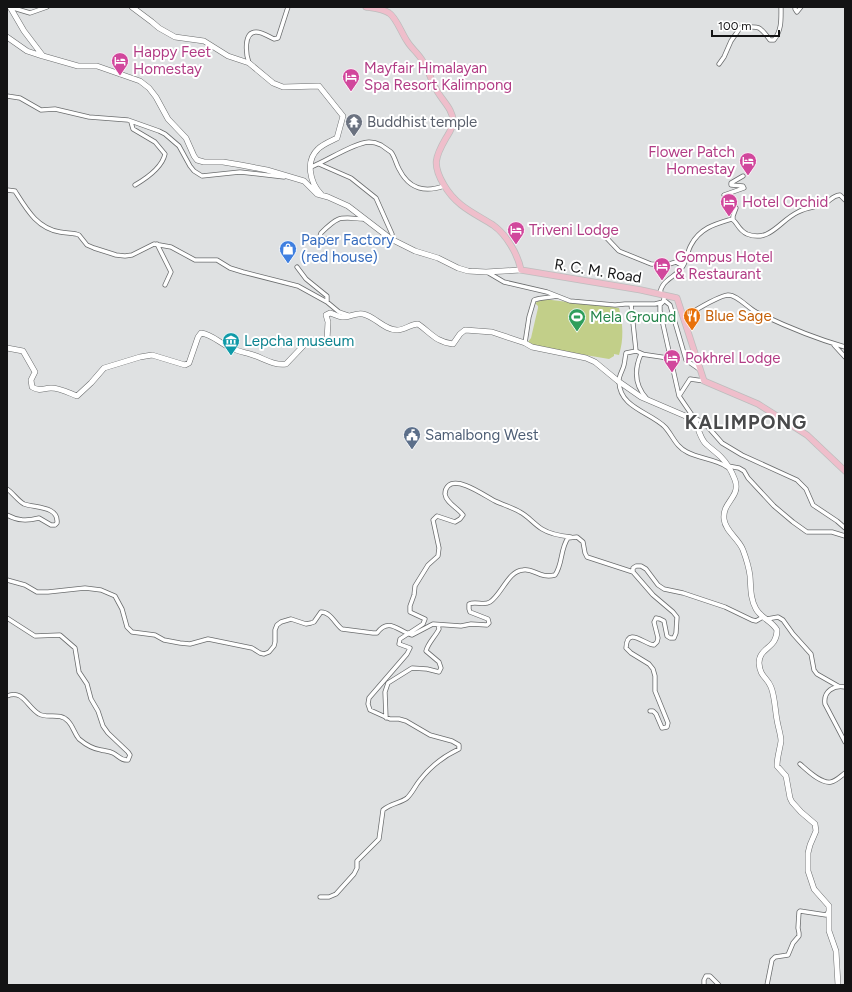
<svg xmlns="http://www.w3.org/2000/svg" width="852" height="992" viewBox="0 0 852 992" font-family="Figtree,sans-serif">
	<style>
		.green { fill: #c2cf89 }
		.lines { fill: none; stroke-linecap: round; stroke-linejoin: round }
		.street-casing { stroke: #6b6d6e; stroke-width: 5 }
		.secondary-casing { stroke: #6b6d6e; stroke-width: 6 }
		.primary-casing { stroke: #bdbdbd; stroke-width: 7 }
		.street { stroke: #fff; stroke-width: 3.5 }
		.secondary { stroke: #fff; stroke-width: 5 }
		.primary { stroke: #efbecb; stroke-width: 5.5 }
		.labels { text-anchor: middle; dominant-baseline: central; stroke-width: 4; stroke-linejoin: round; paint-order: stroke }
		.hotel-label { font-size: 15px; fill: #b23c85; stroke: #fff; text-anchor: start }
		.worship-label { font-size: 15px; fill: #5b616d; stroke: #fff; text-anchor: start }
		.shop-label { font-size: 15px; fill: #366cbe; stroke: #fff; text-anchor: start }
		.street-label { font-size: 15px; fill: #131314; stroke: #fff }
		.food-label { font-size: 15px; fill: #c56008; stroke: #fff; text-anchor: start }
		.leisure-label { font-size: 15px; fill: #27864d; stroke: #fff; text-anchor: start }
		.culture-label { font-size: 15px; fill: #0d838f; stroke: #fff; text-anchor: start }
		.service-label { font-size: 15px; fill: #4e5e75; stroke: #fff; text-anchor: start }
		.district-label { font-size: 19px; font-weight: bold; letter-spacing: 1px; fill: #494a4b; stroke: #fff }
	</style>
	<rect width="100%" height="100%" fill="#dfe1e2"/>
	<!-- green -->
	<path class="green" d="M543,299l76,9c4,16 5,31 0,47l-5,-1v2l-5,3 -77,-13 -4,-4 3,-4 7,-30v-2l-3,-3z"/>
	<g class="lines">
		<!-- street casing -->
		<g class="street-casing">
			<path id="street" d="M10,7l20,6 17,-6
				M795,7v2l2,3 4,-5
				M249,63c-3,-8 -6,-31 7,-31 7,0 13,5 18,7l4,-1 10,-31
				M719,64l5,-7 7,-16 9,-13c19,-2 19,-3 30,12h4c8,-10 7,-21 7,-33
				M7,96l13,2 21,12 14,-1 34,8 39,3 31,11 6,3 14,12 11,20 4,5 8,5 38,-4 44,5
				M131,122l2,7 22,13 10,12c-3,14 -18,24 -30,31
				M319,164l32,14 25,20 16,36
				M311,167c16,-6 42,-24 58,-25 5,0 8,1 12,3 3,2 7,5 10,7 4,5 5,12 8,17 10,20 25,24 45,17
				M7,190l8,1c12,19 22,37 45,41 6,1 11,1 16,2l3,1 8,10 7,3 22,7 9,1 7,-1 22,-11 17,3 24,13h22l13,8 13,4 55,14 29,16 12,10 9,3
				M733,219v-3l3,-8 -12,-13 20,-7 -1,-2 -12,-1v-2l12,-7
				M601,232l18,19 32,13 15,1 10,-3 7,4
				M332,240l-10,-2 -2,-2 1,-3c19,-19 19,-15 44,-14
				M157,244l14,28 -6,13
				M297,267l9,12 21,17v6
				M487,272l17,10 43,10 23,9 45,4 10,-1h30l8,-2 2,-7
				M660,294c1,-15 17,-17 23,-28 4,-6 4,-14 8,-21 9,-17 24,-21 41,-26 6,4 6,11 15,15 23,9 32,-13 51,-22 9,-5 19,-5 26,-8 7,-3 7,-8 16,-9l5,5
				M664,300l6,5 16,55 13,9
				M663,302l-3,3v6l19,85
				M631,304l5,47 7,3
				M684,317c9,-5 33,-21 44,-22 9,0 19,12 28,17 29,14 58,26 89,35
				M525,343l4,-26 5,-17c8,-3 15,-2 23,-4
				M834,345l11,12
				M636,351l-10,2c-1,4 -1,8 -2,12 -1,5 -6,12 -5,17 1,26 31,30 46,45 8,9 11,20 22,25 13,7 29,7 40,15
				M704,381l-14,-2 -11,17 15,22 7,3 7,6 14,16 20,12 55,25 9,9 7,16 24,16 8,7
				M647,399c-12,-13 -13,-29 -6,-45l27,4h4
				M728,466l11,2 5,3 4,7 26,28 19,16 14,10h25l13,4
				M7,489c6,4 11,12 17,15 11,4 35,2 33,19l-2,2h-4l-12,-7c-12,3 -21,3 -32,-3
				M633,572v-4l3,-2h5l5,3 12,16 6,4 19,4 42,14 27,13 4,1 7,-4
				M7,580l18,5 12,7h11l37,-4 16,2 14,6 7,13 5,18 5,5 23,3 9,5 16,3 10,1 18,-5 44,9 8,5 4,1 5,-2 5,-6 1,-4v-12l2,-5 4,-3 10,-3 15,5 5,-1 3,-1 7,-10c10,0 14,12 21,17l31,4h4c12,-16 21,-2 35,2l21,-11 28,2 10,-2 16,1 2,-2 -1,-4 -18,-7 -1,-3v-5c7,-3 15,2 21,-2 12,-8 18,-31 33,-32 11,-2 17,9 32,5 8,-11 5,-26 13,-37l9,-1 6,5 2,11 2,4 46,15 20,23 20,17 4,5 -1,16 -2,5h-4l-3,-2 -3,-15 -4,-2 -4,-1 -2,4 4,16 -1,4 -3,3c-9,0 -27,-20 -28,3l5,5 18,11 4,5 2,7v15l13,32 -1,4 -5,1 -6,-14 -3,-3h-3
				M7,618l28,18 25,-1 15,13 4,24 8,12 4,15 7,12 5,15 5,7 20,19 2,3 -2,5c-7,1 -9,-4 -15,-7 -4,-2 -8,-2 -12,-3 -8,-1 -16,-6 -22,-11 -5,-6 -6,-13 -11,-18 -8,-9 -21,-2 -29,-7 -12,-7 -16,-25 -32,-18
				M767,619l11,-2 5,3 10,14 18,20 3,16 3,4 21,12
				M845,687c-11,-2 -22,4 -20,17l20,38
				M386,718l-1,-26 3,-9 24,-15 15,1 12,3 2,-4 -2,-6 -13,-11c2,-8 9,-14 13,-22l-1,-4
				M800,764c7,6 21,20 31,18 5,-1 10,-6 14,-9
				M320,897h9l7,-3 18,-20 3,-6v-7l22,-22 4,-29c8,-7 18,-7 24,-12 6,-6 8,-12 13,-18 10,-13 24,-24 39,-31v-4l-7,-4 -22,-6 -24,-14 -7,-2h-9l-20,-9 -2,-6 1,-6 38,-44 3,-6 -11,-4 1,-5 23,-15 2,-5 -15,-7v-6l4,-11 1,-9 13,-21 10,-9 1,-8 -6,-28 4,-4 18,6 5,-3 3,-4c-5,-7 -17,-12 -18,-21 0,-3 1,-6 3,-8 10,-10 37,10 47,15 8,4 17,6 25,11 8,4 14,12 22,17 8,5 19,7 29,8
				M704,985v-5l2,-4h4l9,9
				M767,985l5,-25 3,-3 13,-2 5,-12 6,-7v-3l-1,-5 1,-16 1,-1 26,4 3,-4"/>
		</g>
		<!-- secondary casing -->
		<g class="secondary-casing">
			<path id="secondary" d="M10,7l14,24 19,25 35,10h19l43,15 9,7 7,9 12,22 18,19 8,18 3,4 7,2h19l18,3 26,5 37,11 13,13 11,3 20,9 43,33 24,12 23,7 20,10 10,3 18,1 35,-2
				M132,7l20,15 7,6 16,9 29,4 24,15 21,7 24,20 10,4 36,-1 24,30 -6,22c-6,3 -14,6 -19,11 -13,12 -8,34 3,45
				M7,37l20,14 15,5
				M7,348l16,3 12,21 -4,8 1,7c9,5 11,1 19,1 9,0 18,5 26,8l14,-13 13,-15 36,-11 12,-2 33,10 4,-2 9,-26 3,-4c10,1 19,10 28,14 7,4 14,5 21,7 12,3 23,12 36,10l19,-20h16l6,-4 1,-18 -2,-7 4,-2c4,1 8,4 12,4 7,1 14,-5 21,-3 13,3 21,16 34,16 9,0 13,-6 21,-6 13,9 18,18 35,20l7,-10 5,-4 27,2 33,11 7,4 54,11 9,4 23,19 23,16 49,21h4c4,8 5,18 11,25 5,5 11,9 16,14 6,6 11,15 14,23 6,17 -13,22 -11,39 1,12 15,20 19,31 3,8 6,18 7,26 1,12 0,22 6,33 5,9 16,12 21,21 0,19 -18,17 -18,33 1,14 8,14 12,24 4,10 4,23 6,33 1,7 4,15 4,21 -1,8 -4,16 -4,25l9,10 4,22 2,4 9,10 14,12 1,7 -6,14 -2,8v18l6,18 15,17v25l7,20 2,34"/>
		</g>
		<!-- primary casing -->
		<g class="primary-casing">
			<path id="primary" d="M366,7c7,1 17,2 23,6 7,4 13,21 18,28 4,7 11,12 15,19 6,8 8,18 13,27 5,12 18,21 18,34 0,7 -4,12 -7,17 -11,19 -14,27 -2,47 12,21 30,28 49,40 14,10 25,30 28,45l120,20 36,8 27,83 54,23 49,31 38,36"/>
		</g>
		<!-- street -->
		<use href="#street" class="street"/>
		<!-- secondary -->
		<use href="#secondary" class="secondary"/>
		<!-- primary -->
		<use href="#primary" class="primary"/>
	</g>
	<!-- icons -->
	<defs>
		<g id="hotel-pin" transform="scale(0.9)"><path d="M0 17L-7.5 6A9.5 9.5 0 1 1 7.5 6Z" fill="#d1479c" stroke="#fff"/><path d="M-6-4.5h1.5V1H6V5H4.5V3h-9V5H-6ZM-4 0a1.8 1.8 0 1 1 3.6 0ZM.5 0V-2.5h3Q6-2.5 6 0Z" fill="#fff"/></g>
		<g id="temple-pin" transform="scale(0.9)"><path d="M0 17L-7.5 6A9.5 9.5 0 1 1 7.5 6Z" fill="#6b7280" stroke="#fff"/><path d="M0-6L5-2H3V0L6.5 2.5H4V6H1.5V3h-3V6H-4V2.5H-6.5L-3 0V-2H-5Z" fill="#fff"/></g>
		<g id="shop-pin" transform="scale(0.9)"><path d="M0 17L-7.5 6A9.5 9.5 0 1 1 7.5 6Z" fill="#3f7fe0" stroke="#fff"/><path d="M-5-2.5h2.3a2.7 3.5 0 0 1 5.4 0H5L5.5 6h-11ZM-1.5-2.5h3a1.5 2.3 0 0 0-3 0Z" fill="#fff"/></g>
		<g id="restaurant-pin" transform="scale(0.9)"><path d="M0 17L-7.5 6A9.5 9.5 0 1 1 7.5 6Z" fill="#e8710a" stroke="#fff"/><path d="M-5-6h1v4h1v-4h1v4h1v-4h1v5L-1.5 .5V6h-2V.5L-5-1ZM5-6V6H3V1.5H1.5Q1.5-4 5-6Z" fill="#fff"/></g>
		<g id="stadium-pin" transform="scale(0.9)"><path d="M0 17L-7.5 6A9.5 9.5 0 1 1 7.5 6Z" fill="#2e9e5b" stroke="#fff"/><path d="M0-5a6.5 5 0 1 0 0 10a6.5 5 0 1 0 0-10ZM-3.5-1.8h7v3.6h-7Z" fill="#fff"/></g>
		<g id="museum-pin" transform="scale(0.9)"><path d="M0 17L-7.5 6A9.5 9.5 0 1 1 7.5 6Z" fill="#0f9aa8" stroke="#fff"/><path d="M0-6L6-3V-2H-6V-3ZM-5-1h2V3h-2ZM-1-1h2V3h-2ZM3-1h2V3H3ZM-6 4H6V6H-6Z" fill="#fff"/></g>
		<g id="civic-pin" transform="scale(0.9)"><path d="M0 17L-7.5 6A9.5 9.5 0 1 1 7.5 6Z" fill="#5c6f8a" stroke="#fff"/><path d="M-.6-6.5H3V-4.5H.6V-3L4-1V1h2V6H-6V1h2V-1L-.6-3ZM-1.2 2.5V6h2.4V2.5Z" fill="#fff"/></g>
	</defs>
	<g fill-rule="evenodd">
		<use href="#hotel-pin" x="120" y="61"/>
		<use href="#hotel-pin" x="351" y="77"/>
		<use href="#temple-pin" x="354" y="122"/>
		<use href="#hotel-pin" x="748" y="161"/>
		<use href="#hotel-pin" x="729" y="202"/>
		<use href="#hotel-pin" x="516" y="230"/>
		<use href="#shop-pin" x="288" y="249"/>
		<use href="#hotel-pin" x="662" y="266"/>
		<use href="#restaurant-pin" x="692" y="316"/>
		<use href="#stadium-pin" x="577" y="317"/>
		<use href="#museum-pin" x="231" y="341"/>
		<use href="#hotel-pin" x="672" y="358"/>
		<use href="#civic-pin" x="412" y="435"/>
	</g>
	<g class="labels">
		<!-- hotel labels -->
		<g class="hotel-label">
			<text x="133" y="52">Happy Feet<tspan x="133" dy="17">Homestay</tspan></text>
			<text x="364" y="68">Mayfair Himalayan<tspan x="364" dy="17">Spa Resort Kalimpong</tspan></text>
			<text x="735" y="152" text-anchor="end">Flower Patch<tspan x="735" dy="17">Homestay</tspan></text>
			<text x="742" y="202">Hotel Orchid</text>
			<text x="529" y="230">Triveni Lodge</text>
			<text x="675" y="257">Gompus Hotel<tspan x="675" dy="17">&amp; Restaurant</tspan></text>
			<text x="685" y="358">Pokhrel Lodge</text>
		</g>
		<!-- worship labels -->
		<g class="worship-label">
			<text x="367" y="122">Buddhist temple</text>
		</g>
		<!-- shop labels -->
		<g class="shop-label">
			<text x="301" y="240">Paper Factory<tspan x="301" dy="17">(red house)</tspan></text>
		</g>
		<!-- street labels -->
		<g class="street-label">
			<text transform="translate(598 271) rotate(9)">R. C. M. Road</text>
		</g>
		<!-- food labels -->
		<g class="food-label">
			<text x="705" y="316">Blue Sage</text>
		</g>
		<!-- leisure labels -->
		<g class="leisure-label">
			<text x="590" y="317">Mela Ground</text>
		</g>
		<!-- culture labels -->
		<g class="culture-label">
			<text x="244" y="341">Lepcha museum</text>
		</g>
		<!-- service labels -->
		<g class="service-label">
			<text x="425" y="435">Samalbong West</text>
		</g>
		<!-- district labels -->
		<g class="district-label">
			<text x="746" y="422">KALIMPONG</text>
		</g>
	</g>
	<!-- border -->
	<rect width="852" height="992" fill="none" stroke="#131314" stroke-width="16"/>
	<!-- scale -->
	<path d="M712 30v6h67v-6" fill="none" stroke="#131314" stroke-width="2"/>
	<text x="718" y="30" font-size="12" fill="#131314" stroke="#ffffff" stroke-width="3" paint-order="stroke">100 m</text>
</svg>
